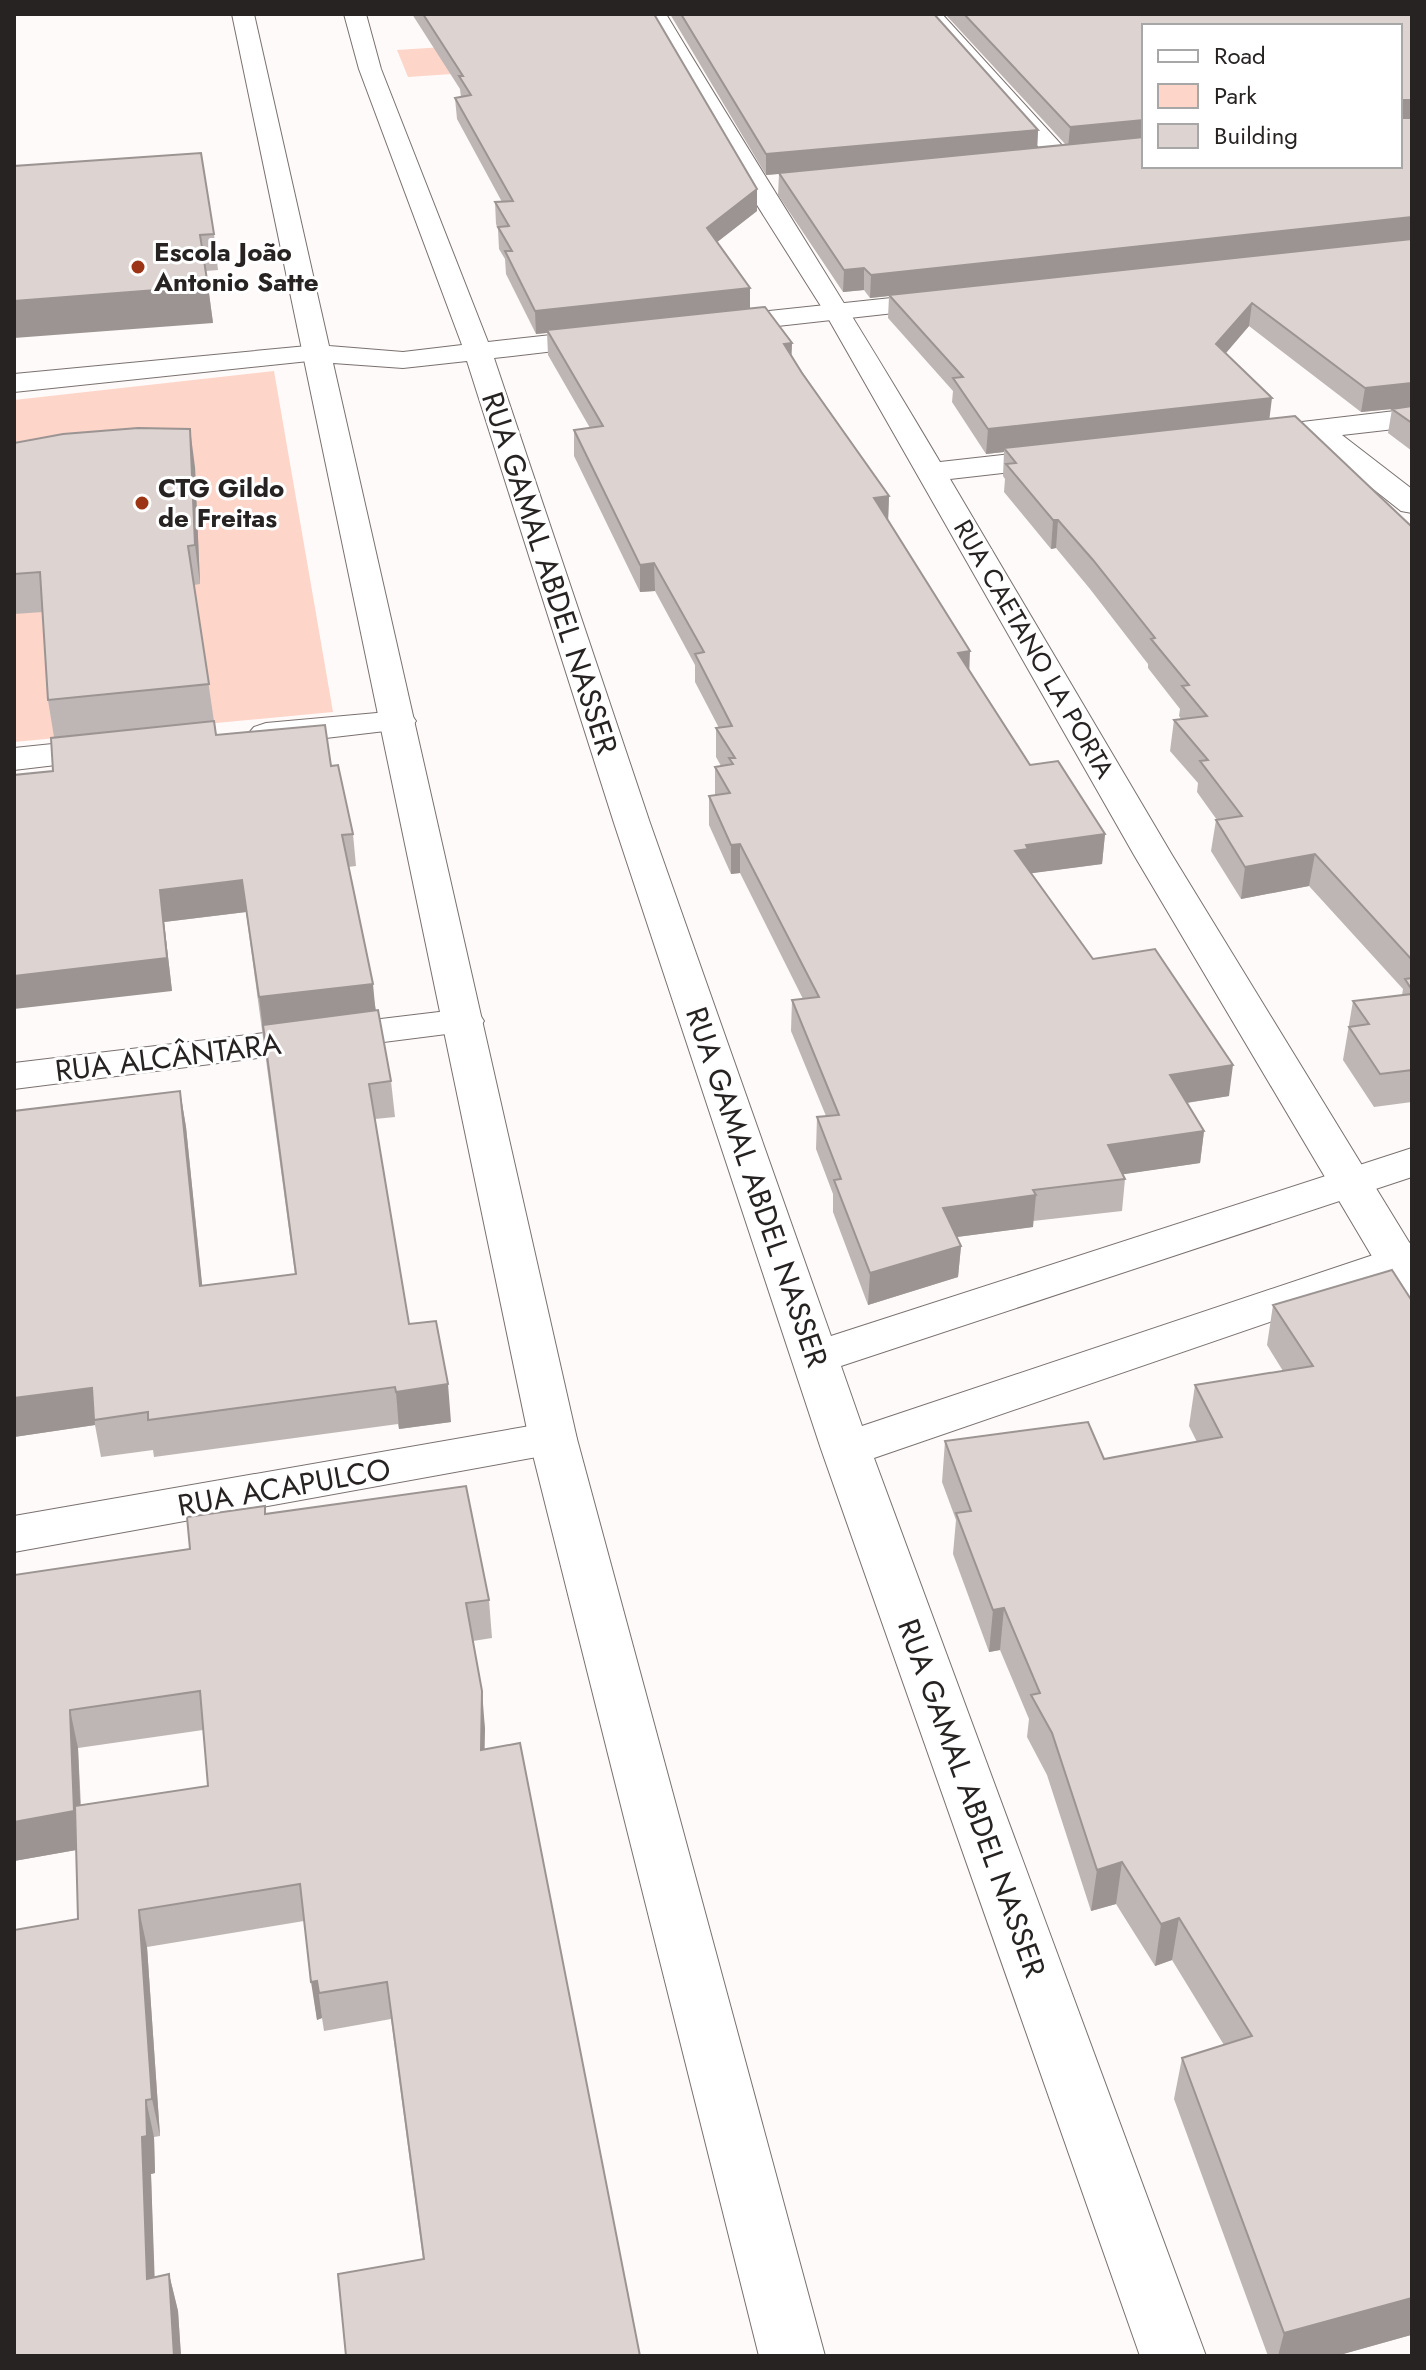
<svg xmlns="http://www.w3.org/2000/svg" width="1426" height="2370" viewBox="0 0 1426 2370" font-family="Jost,sans-serif">
	<style>
		.green { fill: #fdd5c9 }
		.lines { fill: none; stroke-linecap: round; stroke-linejoin: round }
		.minor-casing { stroke: #79716f; stroke-width: 2 }
		.tertiary-casing { stroke: #79716f; stroke-width: 2 }
		.minor { fill: #fff; fill-rule: evenodd }
		.tertiary { fill: #fff; fill-rule: evenodd }
		.wall { fill: #beb6b4; fill-rule: evenodd }
		.shaded-wall { fill: #9b9492 }
		.building { fill: #ddd4d1; stroke: #9b9492; stroke-width: 2 }
		.poi-dot { fill: #9c3515; stroke: #fff; stroke-width: 3 }
		.labels { text-anchor: middle; dominant-baseline: central; stroke-width: 6; stroke-linejoin: round; paint-order: stroke }
		.far-poi-label { font-size: 26px; font-weight: bold; fill: #262322; stroke: #fff; text-anchor: start }
		.far-street-label { font-size: 26px; fill: #262322; stroke: #fff }
		.street-label { font-size: 30px; fill: #262322; stroke: #fff }
	</style>
	<rect width="100%" height="100%" fill="#fefaf9"/>
	<!-- green -->
	<path class="green" d="M628,35l17,26 -237,16 -11,-27z
		M274,371l59,341 -319,30v-342z"/>
	<g class="lines">
		<!-- minor casing -->
		<g class="minor-casing">
			<path id="minor" d="M644,14h22c90,150 185,297 274,448l124,-14 11,3 4,6 -4,6 -11,3 -114,13 222,376 240,392v53l-16,-4 -7,-11 -255,-430 -310,-544 -79,-125z
				M919,14h23l126,138 4,5 -4,5h-16z
				M318,345l10,2 4,6 -4,6 -314,33v-18z
				M1412,409v18l-70,8 70,54v24l-11,-2 -91,-72 -59,7 -10,-3 -5,-6 5,-6 10,-3z
				M399,711l12,3 5,7 -5,7 -145,17 -12,-4 -6,-7 6,-7 12,-4z
				M110,738l13,3 5,8 -5,8 -109,13v-22z
				M464,1009l14,3 6,9 -6,9 -464,59v-26z
				M553,1422l17,5 7,12 -7,12 -556,101v-36z"/>
		</g>
		<!-- tertiary casing -->
		<g class="tertiary-casing">
			<path id="tertiary" d="M232,14h22l75,332 74,6 59,-7 -103,-276 -15,-55h22l15,55 107,273 118,-13 10,2 4,6 -4,6 -10,2 -112,13 156,465 181,513 581,-188v29l-571,189 21,60 550,-184v31l-538,185 332,898h-66l-319,-907 -207,-626 -147,-462 -64,7 -70,-5 244,1076 248,917h-66l-230,-917z
				M948,292l9,2 4,6 -4,6 -243,27 -10,-2 -4,-6 4,-6 10,-2z"/>
		</g>
		<!-- minor -->
		<use href="#minor" class="minor"/>
		<!-- tertiary -->
		<use href="#tertiary" class="tertiary"/>
	</g>
	<!-- wall -->
	<path class="wall" d="M412,14h242l103,197 -40,31 33,46v21l42,34 -1,13 98,140 -1,24 81,151 61,94 75,69 -3,30 -71,9 62,86 136,137 -42,7 17,28 -4,32 -77,11 2,5 -3,32 -89,10v6l-76,10 4,9 -3,31 -90,28 -35,-93v-18l-17,-45 1,-32 9,-1 -35,-85 1,-31 11,-1 -63,-126 -9,1 -22,-49v-29l6,-1v-28l6,-1 -5,-9v-29h3l-24,-46v-17l-40,-74 -15,1 -66,-136v-26l16,-2 -42,-73 -1,-22 -11,1 -30,-60 -1,-15 -6,-10 -1,-20 -2,-5 -1,-22h7l-45,-83 -2,-21 6,-1 -1,-8z
		M670,14h264l104,116 -1,18 29,-3 -121,-131h467v437l-24,-18 4,-24 -31,3 -112,-86 -23,27 44,66 142,108v575l-38,5 -31,-47 10,-59 49,-6 1,-6 -94,-103 -68,13 -30,-48 5,-31h1l-20,-28 1,-9 -28,-32 4,-31 7,-1 -2,-3 1,-7 -32,-41v-4l-58,-75 -34,-41 -5,1 -47,-57 1,-13 -2,-3 1,-24 -18,2 -34,-52 1,-11 -65,-73 1,-22 -19,2 -6,-8 -21,2 -65,-97 1,-21 -13,1zM1144,26l256,140h-256z
		M14,166l200,68 4,36 -12,1 7,52z
		M14,443l181,24 5,117 -6,1 22,150 115,31 22,68 3,32 -8,1 28,143 15,71 4,36 -20,2 34,205 42,98 -52,7 -1,-5 -244,33 -1,-7 -52,7 -6,-32 -81,12 166,-346 6,36 16,159 93,-12 -49,-362 -82,10 8,69 -119,-220 1,-34 -6,-37 -5,-88 -29,2z
		M1412,1301v1032l-1,2 -75,21h-68l-94,-257 8,-41 42,-13 -52,-85 -17,6 -39,-62 -25,7 -44,-136 -20,-38 2,-18 -29,-69 -11,2 -36,-98 3,-34 -14,-38 3,-41 159,18 93,-17 -8,-16 6,-41 88,-14 -16,-26 6,-40z
		M266,1514l223,86 3,38 -19,3 12,88 -62,530 -32,-240 -67,12 -2,-13 -5,2 -13,-99 -157,26 13,189 -6,1 1,36 -4,1 3,103 15,-3 9,37 3,45h-167l64,-437 -2,-69 -62,11v-286l176,-26zM203,1730l5,56 -127,20 -3,-58z"/>
	<!-- shaded-wall -->
	<path class="shaded-wall" d="M1401,100h11v20l-12,1z
		M1144,120v21l-76,7 2,-21z
		M1038,130l-1,21 -271,24v-21z
		M757,189v22l-50,39v-22z
		M1412,217v22l-542,59 1,-23z
		M864,268v22l-21,2 1,-22z
		M208,286l5,37 -199,15v-37z
		M750,288v23l-214,23 -1,-23z
		M1252,303l-3,23 -36,42 3,-24z
		M792,343l-1,25 -7,-24z
		M1412,383v24l-51,5 4,-24z
		M1272,398l-3,24 -265,26v4l-18,2 2,-25z
		M190,429l5,38 5,117 -5,-39z
		M889,496l-1,27 -14,-25z
		M1053,520h5l-2,28 -5,1z
		M654,563l1,28 -15,1v-27z
		M970,651l-1,28 -11,-26z
		M1105,834l-3,30 -76,10 -11,-23 11,-6z
		M740,844v29l-9,1v-29z
		M1315,854l-6,32 -68,13 4,-32z
		M242,880l4,32 -82,10 8,69 -158,18v-33l146,-86z
		M373,984l3,32 -113,14 -4,-33z
		M1233,1065l-4,31 -63,10 4,-31z
		M180,1091l6,36 20,195 -6,-36z
		M1204,1131l-4,32 -95,14 3,-32z
		M1036,1195l-3,32 -92,12 2,-31z
		M961,1246l-3,31 -90,28 2,-32z
		M448,1384l3,38 -52,7 -3,-37z
		M92,1388l3,37 -81,12v-39z
		M1004,1608l-4,42 -11,2 4,-42z
		M482,1691l3,38 -1,58 -3,-37z
		M70,1710l8,38 4,101 -68,12v-39z
		M1122,1862l-6,42 -25,7 6,-41z
		M139,1910l8,37 13,189 -8,-37z
		M1179,1918l-7,42 -17,6 6,-42z
		M317,1981l5,37 -5,2 -6,-38z
		M146,2100l8,37 1,36 -4,1 5,141 -9,-36 -5,-142z
		M169,2274l9,37 3,45h-7z
		M1412,2298l-1,37 -75,21h-58l6,-23z"/>
	<!-- building -->
	<path class="building" d="M423,14h231l103,175 -50,39 43,60 -215,23 -30,-60h7l-14,-24 11,-1 -14,-24 18,-1 -58,-103 16,-3 -12,-19h4z
		M681,14h253l104,116 -272,24z
		M964,14h448v86h-11v18h11v99l-541,58 -7,-7 -20,2 -65,-97 365,-36v29h256v-140h-256v94l-74,7z
		M201,153l13,81 -14,1 8,51 -194,15v-135z
		M1412,239v144l-47,5 -113,-85 -36,41 56,54 -284,31 -35,-51 10,-1 -74,-82z
		M765,307l27,36 -8,1 18,29 87,123 -15,2 96,153 -12,2 72,112 28,-4 47,73 -79,11 2,4 -13,2 78,108 62,-10 78,116 -63,10 34,56 -96,14 17,34 -92,11 3,5 -93,13 18,38 -91,27 -36,-93 7,-1 -24,-62 22,-2 -47,-115 27,-3 -79,-153 -9,1 -22,-49 21,-3 -15,-26 18,-3 -4,-6h6l-19,-30 16,-2 -37,-72 9,-2 -50,-89 -14,2 -66,-135 29,-4 -56,-96z
		M1412,406v17l-20,-14z
		M1295,416l117,111v433l-97,-106 -70,13 -29,-47 26,-4 -42,-55 8,-1 -34,-40 33,-4 -25,-30 7,-1 -38,-46 4,-1 -62,-78 -35,-40h-5l-47,-56 10,-1 -12,-15z
		M138,428l52,1 5,116 -7,1 21,138 -161,16 -8,-128 -26,2v-131l49,-9z
		M214,721l2,14 109,-10 6,41 7,-1 15,69 -11,1 31,149 -114,13 -17,-117 -82,10 7,68 -153,18v-201l39,-4 -2,-33z
		M1412,978v12l-7,-11z
		M1412,994v76l-32,4 -31,-47 20,-3 -16,-23z
		M378,1010l13,71 -22,3 40,240 27,-3 12,63 -52,8 -1,-5 -247,33v-8l-54,8 -2,-32 -78,10v-287l166,-20 20,195 96,-12 -33,-249z
		M1392,1270l20,31v997l-128,35 -102,-275 70,-22 -73,-118 -18,6 -39,-62 -25,8 -45,-137 -21,-38 9,-2 -36,-85 -11,2 -37,-97 15,-2 -26,-70 143,-19 16,37 118,-22 -27,-52 118,-19 -40,-61z
		M466,1486l23,114 -23,3 16,88 -1,59 39,-7 120,613h-294l-8,-82 86,-15 -37,-277 -68,11 -2,-12 -6,1 -11,-98 -161,26 13,189 -6,1 1,36 -5,1 5,142 22,-5 5,82h-160v-426l64,-11 -3,-113 133,-20 -8,-95 -130,19 4,101 -60,11v-247l176,-26 -3,-32 78,-11v8z"/>
	<!-- markers -->
	<g class="poi-dot">
		<circle cx="138" cy="267" r="8"/>
		<circle cx="142" cy="503" r="8"/>
	</g>
	<g class="labels">
		<!-- far-poi labels -->
		<g class="far-poi-label">
			<text x="154" y="252">Escola João<tspan x="154" dy="30">Antonio Satte</tspan></text>
			<text x="158" y="488">CTG Gildo<tspan x="158" dy="30">de Freitas</tspan></text>
		</g>
		<!-- far-street labels -->
		<g class="far-street-label">
			<text transform="translate(1034 649) rotate(60)">RUA CAETANO LA PORTA</text>
		</g>
		<!-- street labels -->
		<g class="street-label">
			<text transform="translate(550 573) rotate(72)">RUA GAMAL ABDEL NASSER</text>
			<text transform="translate(168 1057) rotate(-7)">RUA ALCÂNTARA</text>
			<text transform="translate(757 1187) rotate(71)">RUA GAMAL ABDEL NASSER</text>
			<text transform="translate(284 1487) rotate(-10)">RUA ACAPULCO</text>
			<text transform="translate(972 1798) rotate(70)">RUA GAMAL ABDEL NASSER</text>
		</g>
	</g>
	<!-- border -->
	<rect width="1426" height="2370" fill="none" stroke="#262322" stroke-width="32"/>
	<!-- legend -->
	<rect x="1142" y="24" width="260" height="144" fill="#ffffff" stroke="#a8a7a7" stroke-width="2"/>
	<rect x="1158" y="50" width="40" height="12" fill="#ffffff" stroke="#a8a7a7" stroke-width="2"/>
	<text x="1214" y="64" font-size="24" fill="#262322">Road</text>
	<rect x="1158" y="84" width="40" height="24" fill="#fdd5c9" stroke="#a8a7a7" stroke-width="2"/>
	<text x="1214" y="104" font-size="24" fill="#262322">Park</text>
	<rect x="1158" y="124" width="40" height="24" fill="#ddd4d1" stroke="#a8a7a7" stroke-width="2"/>
	<text x="1214" y="144" font-size="24" fill="#262322">Building</text>
</svg>
